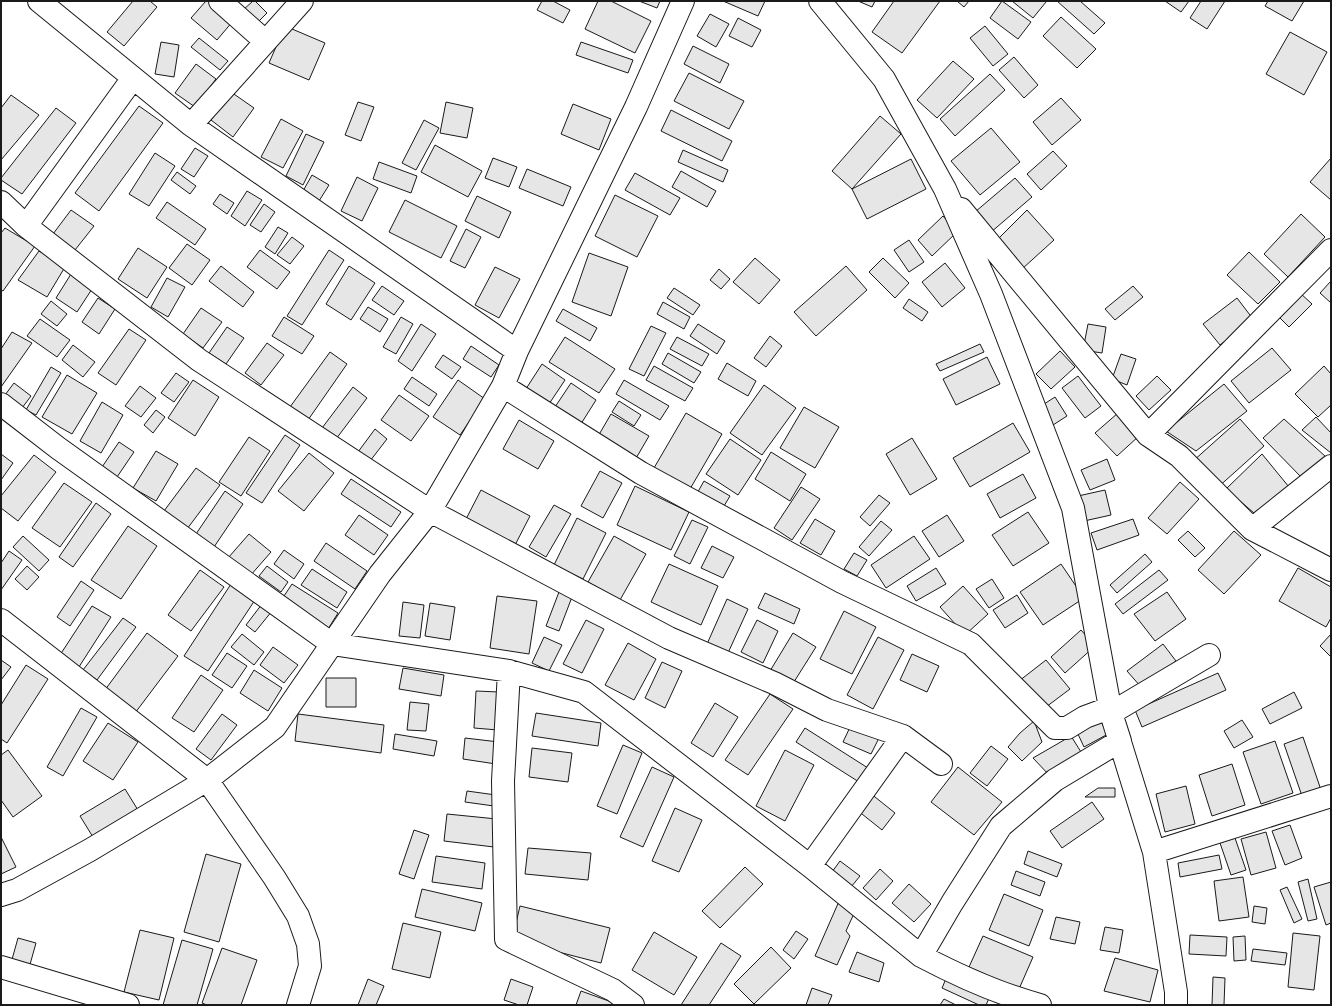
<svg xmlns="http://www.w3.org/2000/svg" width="1332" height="1006" viewBox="0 0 1332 1006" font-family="'Space Grotesk',sans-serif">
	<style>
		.building { fill: #e6e6e6; stroke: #1a1a1a }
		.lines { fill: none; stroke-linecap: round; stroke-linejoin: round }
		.minor-casing { stroke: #1a1a1a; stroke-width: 24 }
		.minor { stroke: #fff; stroke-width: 22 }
	</style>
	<rect width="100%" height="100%" fill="#fff"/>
	<!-- building -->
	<path class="building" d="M133,1h17l7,6 -33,39 -17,-14z
		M206,1h3l24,20 -16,19 -26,-22z
		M253,1h2l12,12 -10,10 -14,-13z
		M542,1h11l17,9 -7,13 -26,-13z
		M598,1h13l40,20 -16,32 -50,-24z
		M639,1h21l-3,7z
		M723,1h42l-7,15z
		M858,1h17l-3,6z
		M894,1h46l-38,52 -30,-21z
		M957,1h12l-5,6z
		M1002,1l29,21 -13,17 -28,-21z
		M1012,1h33l1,1 -13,16z
		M1057,1h23l25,22 -11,11z
		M1165,1h24l-8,11z
		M1201,1h24l-18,28 -17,-11z
		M1268,1h36l-12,20 -27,-15z
		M710,14l19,10 -13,23 -19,-11z
		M1061,17l35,32 -19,19 -34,-32z
		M738,18l23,12 -9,17 -23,-11z
		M285,26l40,17 -16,37 -40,-17z
		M985,26l23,28 -15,12 -23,-28z
		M1290,32l37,20 -23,43 -38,-21z
		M199,38l29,23 -8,9 -29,-23z
		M161,42l18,3 -5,32 -19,-3z
		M581,42l52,18 -5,13 -52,-18z
		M693,46l36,18 -9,19 -36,-19z
		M1014,57l24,28 -14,13 -25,-28z
		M953,61l21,18 -37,39 -20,-18z
		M196,64l20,15 -21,28 -20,-14z
		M689,73l55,28 -15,28 -55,-28z
		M990,74l15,16 -50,46 -15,-17z
		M231,92l23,16 -21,29 -22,-17z
		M11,95l28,20 -38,45v-52z
		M1061,98l20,22 -29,25 -19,-23z
		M358,102l16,5 -13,34 -16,-6z
		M446,102l27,6 -6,30 -27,-5z
		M573,104l38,15 -12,31 -38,-16z
		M139,106l24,17 -64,88 -24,-18z
		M56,108l20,15 -54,71 -21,-14v-2z
		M671,110l61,31 -10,20 -61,-30z
		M880,116l21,18 -49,55 -20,-18z
		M281,119l22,12 -20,37 -22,-11z
		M424,120l15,8 -23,42 -14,-7z
		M991,128l29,34 -40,33 -29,-34z
		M306,134l18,8 -21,43 -17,-9z
		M435,145l47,26 -14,26 -47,-25z
		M195,148l13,8 -14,21 -13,-8z
		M683,150l45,20 -5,12 -45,-20z
		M1053,151l14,15 -26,24 -14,-16z
		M155,153l20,13 -26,40 -20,-12z
		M493,158l24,9 -8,20 -24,-9z
		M1331,158v42l-21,-18z
		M911,159l15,30 -59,30 -15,-30z
		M379,162l38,14 -6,17 -38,-14z
		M527,169l44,18 -8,19 -44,-18z
		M681,171l35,20 -9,16 -35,-20z
		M177,172l19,14 -6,8 -19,-14z
		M635,173l45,25 -10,17 -45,-25z
		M312,175l17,10 -10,16 -16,-10z
		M357,177l21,11 -16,33 -21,-10z
		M1015,178l17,19 -42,36 -15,-21z
		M247,191l15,9 -17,26 -14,-10z
		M220,194l14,9 -7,11 -14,-10z
		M615,195l43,21 -21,41 -42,-21z
		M477,196l34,16 -12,26 -34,-17z
		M405,200l52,26 -16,32 -52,-26z
		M167,202l39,27 -11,16 -39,-27z
		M264,204l11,8 -14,20 -11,-7z
		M71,210l23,16 -19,24 -22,-16z
		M1027,210l27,30 -32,29 -25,-29z
		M1301,214l24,23 -37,40 -24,-23z
		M943,216l14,16 -25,24 -14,-16z
		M278,227l10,6 -13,21 -10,-7z
		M5,228l30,18 -32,45 -2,-1v-57z
		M466,229l15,8 -16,31 -15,-7z
		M292,237l12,9 -14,18 -13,-9z
		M909,240l15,22 -15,10 -15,-22z
		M187,244l23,16 -18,25 -23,-17z
		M138,248l29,19 -20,31 -29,-19z
		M260,250l30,22 -13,17 -30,-22z
		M329,250l15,10 -42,65 -15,-9z
		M39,251l26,16 -18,30 -29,-17z
		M1249,252l31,30 -22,22 -31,-29z
		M589,253l39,14 -17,49 -39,-14z
		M755,258l25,22 -21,24 -26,-22z
		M883,258l26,25 -14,15 -26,-26z
		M945,263l20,25 -23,19 -20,-25z
		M221,266l33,26 -11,15 -34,-26z
		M349,266l26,17 -24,37 -25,-16z
		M846,266l21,24 -51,46 -22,-24z
		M495,267l25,12 -21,39 -24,-13z
		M719,269l11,10 -9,10 -11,-9z
		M71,274l21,15 -15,23 -21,-14z
		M167,278l18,9 -17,30 -17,-10z
		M1331,281v22l-11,-10z
		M382,286l22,15 -10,14 -22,-15z
		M1133,286l10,11 -28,23 -10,-11z
		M674,288l26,17 -7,10 -26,-17z
		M1299,292l13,12 -23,23 -12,-12z
		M98,298l17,11 -16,25 -17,-12z
		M1237,298l16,21 -33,26 -17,-21z
		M909,299l19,13 -6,9 -19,-13z
		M51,301l16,13 -10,12 -16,-12z
		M663,302l27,15 -6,12 -27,-15z
		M368,307l20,12 -8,13 -20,-13z
		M201,308l21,14 -19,26 -20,-14z
		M563,309l34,19 -7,13 -34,-20z
		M284,317l30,19 -12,18 -30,-18z
		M401,317l12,7 -17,30 -13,-7z
		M40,319l30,21 -13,17 -30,-21z
		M421,324l15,10 -24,37 -14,-10z
		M698,324l27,17 -8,13 -27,-18z
		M1088,324l18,3 -4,26 -19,-3z
		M651,326l15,7 -22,43 -15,-7z
		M227,327l17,11 -18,26 -17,-11z
		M129,329l17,11 -30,45 -18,-12z
		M12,332l20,11 -31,44v-38z
		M770,336l12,10 -16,21 -12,-9z
		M565,337l50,32 -16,24 -50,-31z
		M677,337l32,17 -7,12 -32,-17z
		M267,343l17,12 -23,30 -16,-12z
		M980,344l4,8 -44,19 -4,-7z
		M73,345l22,17 -12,15 -21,-17z
		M471,346l28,19 -8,12 -28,-18z
		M1272,348l19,22 -42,33 -18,-22z
		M1060,351l15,16 -24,22 -15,-15z
		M330,352l17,12 -39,56 -18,-13z
		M668,353l33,19 -7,11 -32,-19z
		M1121,354l15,5 -9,26 -15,-6z
		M443,355l18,12 -9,12 -17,-12z
		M987,357l13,27 -44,21 -13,-26z
		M727,363l29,18 -8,15 -30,-17z
		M542,364l23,16 -18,27 -23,-15z
		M654,366l39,22 -8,13 -39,-21z
		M1324,366l7,8v31l-13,12 -23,-23z
		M51,367l10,6 -25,42 -10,-5z
		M176,373l13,9 -15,20 -13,-9z
		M67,375l30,18 -25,41 -30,-17z
		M1078,376l23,30 -16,12 -23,-30z
		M1157,376l14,14 -22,20 -13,-14z
		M412,377l25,17 -8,12 -25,-17z
		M193,380l26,17 -24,39 -27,-18z
		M458,380l27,19 -25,36 -27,-18z
		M624,380l45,26 -9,14 -44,-26z
		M14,383l17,13 -9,12 -17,-13z
		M571,383l25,17 -17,27 -26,-17z
		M1224,384l23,27 -51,40 -30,-20z
		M764,385l32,23 -34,47 -32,-22z
		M140,386l16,12 -15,19 -16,-11z
		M353,387l14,11 -34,45 -14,-11z
		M399,395l30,21 -18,25 -30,-21z
		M1055,397l12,19 -14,9 -12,-19z
		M619,401l22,14 -7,11 -22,-14z
		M102,402l21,13 -22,38 -21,-12z
		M804,407l35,20 -24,41 -35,-20z
		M156,410l9,7 -12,16 -9,-8z
		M686,413l36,21 -32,55 -36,-21z
		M1118,413l21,23 -22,20 -22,-23z
		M611,414l38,22 -14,24 -38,-22z
		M1316,417l15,16v20l-29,-23z
		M1240,419l24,27 -48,43 -24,-27z
		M1284,419l42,38 -23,22 -40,-41z
		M519,420l35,21 -16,28 -35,-20z
		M1013,423l17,29 -60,35 -17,-29z
		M375,429l12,10 -17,22 -12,-9z
		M285,435l15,10 -38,58 -16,-10z
		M249,437l21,14 -29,45 -22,-14z
		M912,438l25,41 -27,16 -24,-41z
		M730,439l31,21 -23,35 -32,-21z
		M119,442l15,10 -19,28 -15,-10z
		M156,451l22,13 -22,37 -23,-13z
		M771,452l35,22 -16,27 -35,-22z
		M309,453l25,20 -30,38 -26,-20z
		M1,454l12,9 -12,17z
		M1262,454l27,33 -35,26 -28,-24z
		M34,455l22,17 -38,49 -17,-13v-12z
		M1107,459l8,21 -25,10 -9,-20z
		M196,468l24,17 -33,44 -23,-18z
		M600,471l22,12 -19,35 -22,-12z
		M1023,474l13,24 -36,20 -13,-24z
		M351,479l50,33 -10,15 -50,-33z
		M704,481l26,15 -9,15 -26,-14z
		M1180,482l19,17 -32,35 -19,-16z
		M64,483l28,19 -32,45 -28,-19z
		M635,486l54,26 -18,38 -54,-25z
		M801,487l19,12 -28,41 -18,-12z
		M481,490l49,26 -16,31 -49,-26z
		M1105,490l6,25 -27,6 -6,-25z
		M225,491l18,13 -29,43 -18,-13z
		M879,495l11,8 -20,23 -10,-9z
		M96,503l15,11 -38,53 -14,-10z
		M554,505l17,9 -25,43 -17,-10z
		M1028,512l21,31 -36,23 -21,-31z
		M359,515l29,20 -14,20 -29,-20z
		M947,515l17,26 -25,16 -17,-26z
		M577,518l29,15 -23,46 -29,-14z
		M815,519l20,12 -14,24 -21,-12z
		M1133,519l6,16 -42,15 -6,-17z
		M692,520l16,7 -18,37 -16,-8z
		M881,521l11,9 -23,26 -10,-9z
		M128,526l29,20 -36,53 -30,-19z
		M1188,531l17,17 -10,9 -17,-17z
		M1234,531l27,24 -37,39 -26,-24z
		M249,534l22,18 -21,24 -22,-18z
		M23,536l26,24 -10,11 -26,-24z
		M614,536l32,18 -26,46 -32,-18z
		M914,536l16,23 -44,29 -15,-23z
		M326,543l41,28 -12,18 -41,-28z
		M712,546l22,11 -11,21 -22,-10z
		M284,550l20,14 -10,15 -20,-15z
		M9,551l13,9 -21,30v-27z
		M854,553l13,7 -10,16 -13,-7z
		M1145,554l7,8 -35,31 -7,-8z
		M669,564l49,22 -17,39 -50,-23z
		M1061,564l23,34 -41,27 -23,-33z
		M27,566l12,11 -12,13 -12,-11z
		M267,566l21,16 -7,10 -22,-16z
		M936,568l10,16 -30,17 -9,-15z
		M1298,568l33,19v31l-5,9 -47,-26z
		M312,569l35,23 -10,16 -36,-23z
		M200,570l24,17 -33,44 -23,-16z
		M1159,570l9,10 -45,34 -8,-10z
		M992,579l12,19 -15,10 -13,-19z
		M81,581l13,9 -24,36 -13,-9z
		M231,584l24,16 -47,71 -24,-15z
		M292,584l46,29 -10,16 -46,-30z
		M963,586l25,28 -23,21 -25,-28z
		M559,592l13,5 -13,34 -13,-5z
		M1167,592l19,27 -31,22 -21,-27z
		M765,593l35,16 -6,15 -36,-16z
		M1017,595l11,18 -23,15 -12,-18z
		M497,596l40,5 -8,53 -39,-6z
		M727,599l21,10 -20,44 -21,-9z
		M403,602l21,3 -4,33 -21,-2z
		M430,603l25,4 -5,33 -25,-4z
		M262,604l10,7 -17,21 -9,-7z
		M92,606l19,11 -34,53 -19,-12z
		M844,611l32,16 -24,47 -32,-15z
		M123,618l13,9 -39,53 -14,-10z
		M586,620l18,9 -22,44 -19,-9z
		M757,620l21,11 -15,32 -22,-11z
		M1081,630l14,16 -30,27 -14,-16z
		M147,633l31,23 -46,61 -30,-23z
		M793,633l23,14 -24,38 -22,-14z
		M242,634l22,18 -10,13 -23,-18z
		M1331,634v23l-11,-11z
		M544,637l18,8 -13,26 -17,-8z
		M878,637l26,13 -31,59 -26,-14z
		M628,643l28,16 -22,41 -29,-15z
		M1163,644l13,17 -35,26 -14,-16z
		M273,647l25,18 -14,18 -24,-18z
		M227,653l20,13 -15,22 -20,-13z
		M912,654l27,12 -12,26 -27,-12z
		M1,660l10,7 -10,13z
		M1046,660l24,29 -28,21 -23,-29z
		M662,662l20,9 -17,37 -20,-10z
		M26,665l22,14 -41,64 -6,-4v-34z
		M403,668l41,7 -3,21 -42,-7z
		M254,670l28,18 -14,23 -28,-18z
		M1218,673l8,17 -84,37 -7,-17z
		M201,675l22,15 -29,42 -22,-14z
		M326,678h30v29h-30z
		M476,691l23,1 -1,38 -24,-2z
		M1294,692l8,16 -32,16 -8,-15z
		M770,694l23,15 -45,66 -23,-15z
		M410,702l19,2 -3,27 -19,-1z
		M715,703l23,14 -25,40 -22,-14z
		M81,708l16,9 -34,59 -16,-9z
		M536,713l65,10 -3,23 -66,-10z
		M222,714l15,11 -26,35 -15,-11z
		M298,714l86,11 -3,28 -86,-12z
		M1100,720l8,14 -24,13 -7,-15z
		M1242,720l11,17 -19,11 -10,-17z
		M1034,721l8,21 -20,19 -14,-14 12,-14z
		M108,723l30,19 -25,38 -30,-19z
		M851,725l28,13 -8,16 -28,-12z
		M805,728l63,40 -9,14 -63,-40z
		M395,734l42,7 -3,15 -41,-7z
		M1071,736l10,16 -31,24 -17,-18z
		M1303,737l18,53 -19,6 -18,-52z
		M465,738l34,4 -3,22 -33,-5z
		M1275,741l18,52 -32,11 -18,-52z
		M623,745l19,8 -25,61 -20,-8z
		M991,746l17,13 -21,27 -17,-13z
		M532,748l40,5 -4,29 -39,-5z
		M8,750l34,46 -29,21 -12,-17v-45z
		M785,750l29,15 -29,56 -29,-15z
		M1232,764l13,41 -33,11 -13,-41z
		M652,767l22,10 -31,70 -23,-10z
		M958,767l44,35 -28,33 -43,-33z
		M1186,786l9,38 -30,8 -9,-38z
		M1098,788h17v9h-30z
		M125,789l16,26 -45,27 -16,-26z
		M467,791l29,4 -2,11 -29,-4z
		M870,793l25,20 -13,17 -25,-20z
		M1092,802l12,17 -42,29 -12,-17z
		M675,808l27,12 -23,52 -27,-11z
		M447,814l50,5 -3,28 -50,-6z
		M1290,825l12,33 -17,7 -13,-34z
		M414,830l15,5 -15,44 -15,-5z
		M1266,832l10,36 -25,7 -10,-36z
		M1,837l15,30 -15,7z
		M1235,838l11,32 -15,5 -11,-32z
		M528,848l63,5 -3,27 -63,-6z
		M1028,851l34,13 -5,13 -33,-13z
		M206,854l35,10 -22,78 -35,-10z
		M1219,855l3,14 -42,8 -2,-14z
		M436,856l49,7 -3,26 -50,-7z
		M840,861l20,15 -9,11 -19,-15z
		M745,867l18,17 -43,44 -18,-17z
		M880,869l13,12 -17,19 -13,-12z
		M1016,871l29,11 -5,14 -29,-11z
		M1243,877l6,40 -30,4 -5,-40z
		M1308,879l9,40 -9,2 -10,-39z
		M1331,882v41l-5,2 -12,-38z
		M909,884l22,20 -17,18 -22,-19z
		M1287,887l15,32 -8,4 -14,-33z
		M422,889l60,14 -7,28 -60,-14z
		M1004,894l39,16 -14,36 -40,-16z
		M840,899l17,8 -11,24 4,5 -13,29 -22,-9z
		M520,906l90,22 -9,35 -89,-23z
		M1254,906l13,2 -2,16 -13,-2z
		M1056,917l24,5 -5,22 -25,-5z
		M403,923l38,9 -11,46 -38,-9z
		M1105,927l18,3 -4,23 -19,-3z
		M140,930l34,8 -15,62 -35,-8z
		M796,931l12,8 -14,20 -11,-9z
		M654,932l43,25 -23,38 -42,-25z
		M1293,933l27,3 -6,54 -26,-3z
		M1190,935l37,2 -1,19 -37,-2z
		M983,936l50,21 -14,32 -50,-22z
		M1245,936l1,24 -12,1 -1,-24z
		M18,938l18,5 -7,25 -18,-5z
		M182,940l31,9 -16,56h-34z
		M721,943l20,13 -32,49h-28z
		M771,947l20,21 -37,36 -20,-20z
		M222,948l35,12 -16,45h-34l-5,-2z
		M1253,949l34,4 -2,12 -34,-4z
		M857,952l27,11 -5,19 -30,-10z
		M1115,958l43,12 -8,32 -46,-11z
		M948,974l43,20 -5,11h-7l-37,-17z
		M1213,977l12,1 -1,27h-12z
		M368,979l16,7 -8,19h-18z
		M511,979l22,8 -6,18h-8l-15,-5z
		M812,988l20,7 -4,10h-22z
		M581,991l39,14h-44z
		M944,999l12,6h-16z"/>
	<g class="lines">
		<!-- minor casing -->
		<g class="minor-casing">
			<path id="minor" d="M39,1l152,124 111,-124
				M220,1l45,40
				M820,1l64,78 61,110 46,105 82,214 38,205 43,139 22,140v13
				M191,125l326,226
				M1,202l25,24 173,134 231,151 239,127 105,45 53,27 76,26 38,28
				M961,209l187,226 31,21 73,73 79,41
				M26,226l107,-148
				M503,386l138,87 201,109 129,62 84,84h12l18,-11 19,-7 7,3 9,28 -65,39 -54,46 -49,77 -31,53c38,20 78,38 119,49
				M1,404l57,44 274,196 177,27 75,21 226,174 111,90
				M1148,435l183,-185
				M1252,529l79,-63
				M1,620l206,160 67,97 24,39 10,28 2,22 -12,39
				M509,671l-6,110 3,158 107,51 20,15
				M1111,713l98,-58
				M1154,852l177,-56
				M810,866l93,-130
				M1,895l16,-5 73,-40 117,-70 68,-53 105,-153 50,-63 73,-125 14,-35 119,-244 47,-106
				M1,967l127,38"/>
		</g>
		<!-- minor -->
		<use href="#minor" class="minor"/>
	</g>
	<!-- border -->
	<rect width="1332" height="1006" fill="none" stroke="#1a1a1a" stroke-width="4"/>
</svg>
